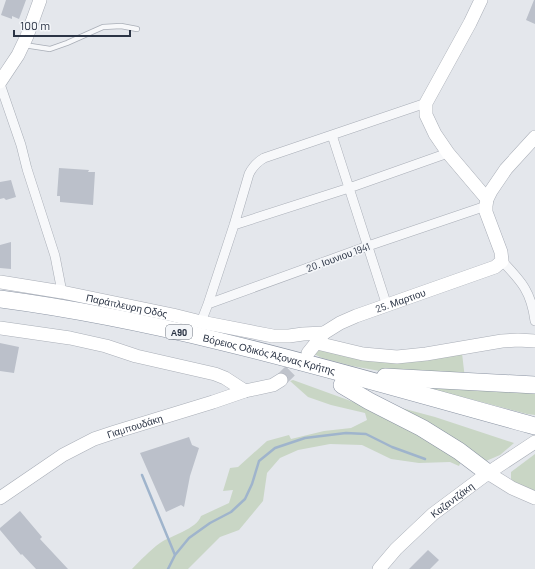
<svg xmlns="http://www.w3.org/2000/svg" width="535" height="569" viewBox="0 0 535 569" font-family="Barlow,sans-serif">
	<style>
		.green { fill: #c9d6c5 }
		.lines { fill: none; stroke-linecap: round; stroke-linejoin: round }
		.stream { stroke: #9fb4cc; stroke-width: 2.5 }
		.building { fill: #bbc0ca }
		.secondary-tunnel { stroke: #bfc3cb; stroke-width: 13; stroke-dasharray: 13 6; stroke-linecap: butt }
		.lane-casing { stroke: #a9aeb7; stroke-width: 6 }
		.street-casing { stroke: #a9aeb7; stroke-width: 10 }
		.secondary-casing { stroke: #a9aeb7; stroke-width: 14 }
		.highway-casing { stroke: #8b94a3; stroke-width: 18 }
		.lane { stroke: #f7f8fa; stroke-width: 4.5 }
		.street { stroke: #f7f8fa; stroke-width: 9 }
		.secondary { stroke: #fff; stroke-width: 13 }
		.highway { stroke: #fff; stroke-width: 17 }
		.labels { text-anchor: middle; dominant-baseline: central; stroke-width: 3.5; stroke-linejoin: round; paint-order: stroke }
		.shield { fill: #f4f6f9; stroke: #676e7b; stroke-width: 1 }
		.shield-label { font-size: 9px; font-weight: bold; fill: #2b3445 }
		.street-label { font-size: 10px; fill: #2b3445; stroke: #f4f6f9 }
	</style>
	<rect width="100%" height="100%" fill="#e4e7ec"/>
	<!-- green -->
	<path class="green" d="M321,347l58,15 83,-9 3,26 -63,-4 -50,-9 -30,-8 -8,-4z
		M293,380l99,36 70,43 -3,7 -9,-4 -31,1 -28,-4 -29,-14 -32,-1 -32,6 -18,8 -13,15 -4,28 -24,29 -19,7 -32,32h-56c8,-8 18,-19 28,-26 10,-7 37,-14 41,-27l28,-13 4,-13 -10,1 7,-23 8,-1 29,-26 22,-6 2,4 33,-8 27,-3 16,-8 -2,-7 -34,-8 -23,-8 -18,-16z
		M413,384l122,6v25l-8,-1z
		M390,405l45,12 79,26 -14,12 -14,6z
		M535,454v38l-18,-7 -6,-6v-7z"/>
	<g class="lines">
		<!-- stream -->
		<path class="stream" d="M142,475l33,80
			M168,569l7,-14 14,-17 21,-15 21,-11 14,-13 7,-15 7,-23 16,-13 30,-10 41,-5 20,1 26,13 33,12"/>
	</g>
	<!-- building -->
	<path class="building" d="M6,0h20l-7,19 -7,-3v3l-11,-4z
		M534,0h1v24l-9,-4z
		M59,168l30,2 -1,2h7l-2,33 -33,-3v-6h-3z
		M11,180l5,17 -10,3 -2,-2 -4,1v-17z
		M11,242v27l-11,-1v-23z
		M0,343l19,4 -5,26 -14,-2z
		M189,437l3,8 7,3 -9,28 -6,31 -3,-2 -15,7 -26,-59z
		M20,511l22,26 -2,2 28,30h-32l-14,-15 -1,1 -21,-25v-2z
		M428,550l11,10 -9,9h-21z"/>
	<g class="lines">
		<!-- secondary-tunnel -->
		<path class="secondary-tunnel" d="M281,380l24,-24"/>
		<!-- lane casing -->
		<g class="lane-casing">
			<path id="lane" d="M24,45l26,4 17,-6 36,-16 18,-1 16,3"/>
		</g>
		<!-- street casing -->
		<g class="street-casing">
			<path id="street" d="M0,84l21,61 6,24 28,87 7,36
				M332,135l55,171
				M234,225l115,-37 99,-35
				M502,261c19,20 29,30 33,60
				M208,304l26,-79 15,-51c4,-8 8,-12 15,-16l162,-55
				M201,322l7,-18 160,-58 118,-40"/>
		</g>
		<!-- secondary casing -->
		<g class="secondary-casing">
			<g id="secondary">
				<path d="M481,0l-11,23 -44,80v12l9,19 13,19 39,46"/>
				<path d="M0,82l18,-27 9,-19 13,-36"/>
				<path id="s1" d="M0,282l62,10 111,23 28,7 72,14h16l14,-2 21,-1"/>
				<path d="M0,328l70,10 36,8 30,10 79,18 10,4 20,13"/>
				<path d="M317,343l46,11 34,3 29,-3 76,-13 16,-1 17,1"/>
				<path id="s2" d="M308,353l16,-20 16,-10 16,-7 139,-49 7,-6 -1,-9 -15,-40v-6l1,-7 4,-8 15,-22 29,-32"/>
				<path d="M488,473l24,15 23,10"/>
				<path id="s3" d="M0,498l63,-43 31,-16 21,-7 98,-30 32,-11 28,-6 8,-5"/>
				<path id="s4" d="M379,569l17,-20 37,-35 55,-41 47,-31"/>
			</g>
		</g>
		<!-- highway casing -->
		<g class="highway-casing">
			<g id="highway">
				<path id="s5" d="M0,299c182,24 358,79 535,127"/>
				<path d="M385,377l150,8"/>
				<path d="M342,385l27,16 53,27 37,23 29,22"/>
			</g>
		</g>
		<!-- lane -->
		<use href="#lane" class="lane"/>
		<!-- street -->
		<use href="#street" class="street"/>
		<!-- secondary -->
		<use href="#secondary" class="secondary"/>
		<!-- highway -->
		<use href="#highway" class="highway"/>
	</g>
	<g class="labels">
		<!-- shield labels -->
		<rect class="shield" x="166" y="325" width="26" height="14" rx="3"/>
		<g class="shield-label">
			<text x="179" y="332">Α90</text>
		</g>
		<!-- street labels -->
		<g class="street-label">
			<text transform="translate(338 257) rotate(-20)">20. Ιουνιου 1941</text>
			<text stroke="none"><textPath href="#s2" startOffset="109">25. Μαρτιου</textPath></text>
			<text stroke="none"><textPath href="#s1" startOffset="129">Παράπλευρη Οδός</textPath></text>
			<text stroke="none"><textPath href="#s5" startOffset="275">Βόρειος Οδικός Άξονας Κρήτης</textPath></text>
			<text stroke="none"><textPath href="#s3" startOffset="154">Γιαμπουδάκη</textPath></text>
			<text stroke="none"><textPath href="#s4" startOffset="101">Καζαντζάκη</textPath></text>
		</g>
	</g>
	<!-- scale -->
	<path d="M14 30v6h116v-6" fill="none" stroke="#2b3445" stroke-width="2"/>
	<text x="20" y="30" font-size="12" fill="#2b3445" stroke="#f4f6f9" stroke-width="3" paint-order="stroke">100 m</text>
</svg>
